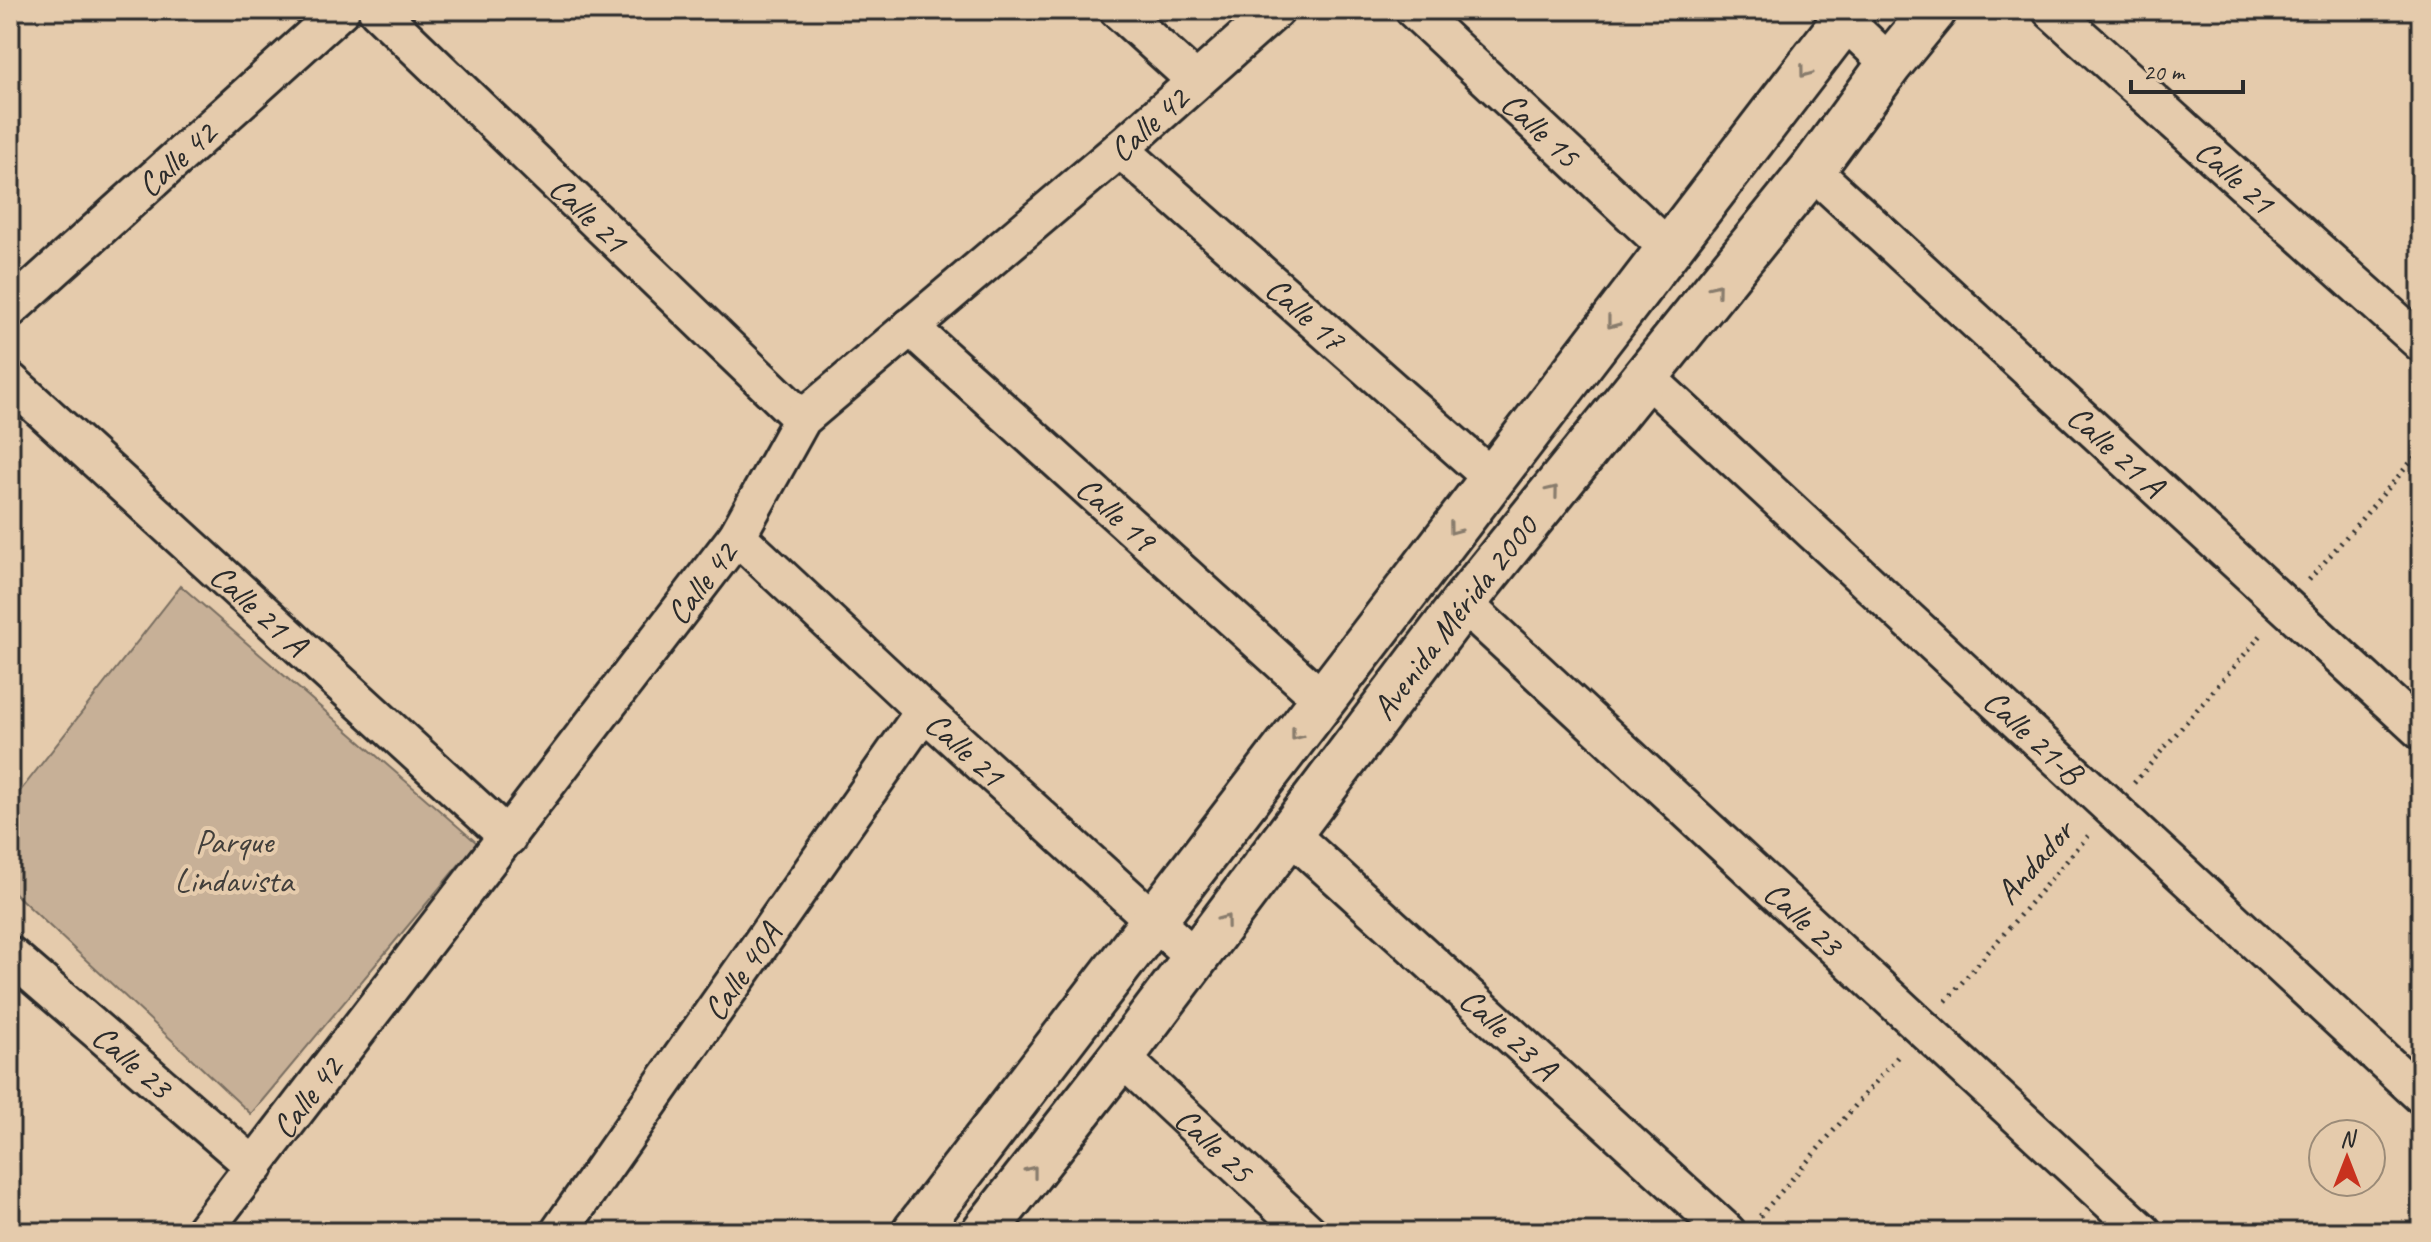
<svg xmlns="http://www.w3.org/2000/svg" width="2431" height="1242" viewBox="0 0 2431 1242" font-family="Caveat,sans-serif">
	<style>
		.green { fill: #c7b097; stroke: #796e61; stroke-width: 2 }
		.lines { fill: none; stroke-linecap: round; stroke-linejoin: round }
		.minor-casing { stroke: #2b2b2b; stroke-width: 42 }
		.secondary-casing { stroke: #2b2b2b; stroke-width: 50 }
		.path { stroke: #2b2b2b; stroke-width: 5; stroke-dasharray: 2 6; stroke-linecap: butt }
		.minor { stroke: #e5cbac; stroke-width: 36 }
		.secondary { stroke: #e5cbac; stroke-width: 44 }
		.oneway { stroke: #887b6c }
		.labels { text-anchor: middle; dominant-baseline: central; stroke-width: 8; stroke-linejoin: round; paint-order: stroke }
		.street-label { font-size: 34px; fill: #2b2b2b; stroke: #e5cbac }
		.park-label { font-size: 34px; fill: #423f3b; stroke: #e5cbac }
	</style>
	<rect width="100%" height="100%" fill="#e5cbac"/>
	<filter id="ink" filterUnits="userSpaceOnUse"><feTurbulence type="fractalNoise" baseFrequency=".0125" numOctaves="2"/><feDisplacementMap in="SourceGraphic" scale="16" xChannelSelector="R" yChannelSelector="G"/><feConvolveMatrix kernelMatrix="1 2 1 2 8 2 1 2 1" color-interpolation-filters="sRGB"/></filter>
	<g filter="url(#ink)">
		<!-- green -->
		<path class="green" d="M181,586l296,257 -226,271 -241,-225v-85z"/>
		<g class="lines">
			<!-- minor casing -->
			<g class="minor-casing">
				<g id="minor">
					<path id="s1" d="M377,10l425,409"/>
					<path d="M1118,10l77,70"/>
					<path id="s2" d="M1414,10l255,239"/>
					<path d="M1833,10l57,54"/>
					<path id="s3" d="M2051,10l370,333"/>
					<path id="s4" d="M1120,149l373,330"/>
					<path id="s5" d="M1812,170l609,561"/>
					<path id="s6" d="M10,309l331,-299"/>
					<path id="s7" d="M910,327l413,373"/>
					<path id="s8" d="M1645,376l776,719"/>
					<path id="s9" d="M10,381l498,456"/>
					<path id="s10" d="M737,536l187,175 271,247"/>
					<path id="s11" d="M1463,603l680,629"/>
					<path id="s12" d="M1290,834l437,398"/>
					<path id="s13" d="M10,955l245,212"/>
					<path id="s14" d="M1121,1057l187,175"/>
					<path id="s15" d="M203,1232l534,-696 65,-117 318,-270 156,-139"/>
					<path id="s16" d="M559,1232l365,-521"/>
				</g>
			</g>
			<!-- secondary casing -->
			<g class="secondary-casing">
				<g id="secondary">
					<path d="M915,1232l937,-1222"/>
					<path id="s17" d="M984,1232l137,-175 342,-454 349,-433 78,-106 44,-54"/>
				</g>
			</g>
			<!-- path -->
			<path class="path" d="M2309,580l112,-130
				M2134,783l129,-150
				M1946,1001l142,-165
				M1760,1216l140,-162"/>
			<!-- minor -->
			<use href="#minor" class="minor"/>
			<!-- secondary -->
			<use href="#secondary" class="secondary"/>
		</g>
		<!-- one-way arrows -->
		<defs><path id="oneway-chevron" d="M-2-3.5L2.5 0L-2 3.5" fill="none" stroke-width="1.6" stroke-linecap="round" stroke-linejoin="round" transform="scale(2)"/></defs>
		<g class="oneway">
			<use href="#oneway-chevron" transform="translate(1805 72) rotate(127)"/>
			<use href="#oneway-chevron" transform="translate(1716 289) rotate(-51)"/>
			<use href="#oneway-chevron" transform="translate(1612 323) rotate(128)"/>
			<use href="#oneway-chevron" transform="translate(1553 491) rotate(-51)"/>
			<use href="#oneway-chevron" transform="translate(1454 529) rotate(127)"/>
			<use href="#oneway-chevron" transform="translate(1296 735) rotate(128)"/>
			<use href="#oneway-chevron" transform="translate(1225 920) rotate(-53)"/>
			<use href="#oneway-chevron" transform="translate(1032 1171) rotate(-52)"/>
		</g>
	</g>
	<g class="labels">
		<!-- street labels -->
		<g class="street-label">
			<text stroke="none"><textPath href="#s15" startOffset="1466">Calle 42</textPath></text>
			<text stroke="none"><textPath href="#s2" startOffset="174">Calle 15</textPath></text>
			<text stroke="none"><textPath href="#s6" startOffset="224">Calle 42</textPath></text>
			<text stroke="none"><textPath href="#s3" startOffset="248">Calle 21</textPath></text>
			<text stroke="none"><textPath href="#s1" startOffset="294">Calle 21</textPath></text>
			<text stroke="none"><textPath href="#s4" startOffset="248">Calle 17</textPath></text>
			<text stroke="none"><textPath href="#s5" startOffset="414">Calle 21 A</textPath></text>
			<text stroke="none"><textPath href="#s7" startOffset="278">Calle 19</textPath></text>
			<text stroke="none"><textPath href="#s15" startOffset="818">Calle 42</textPath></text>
			<text stroke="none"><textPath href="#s9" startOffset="338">Calle 21 A</textPath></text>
			<text stroke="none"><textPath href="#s17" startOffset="774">Avenida Mérida 2000</textPath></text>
			<text stroke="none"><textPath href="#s8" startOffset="530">Calle 21-B</textPath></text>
			<text stroke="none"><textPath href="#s10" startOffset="312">Calle 21</textPath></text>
			<text transform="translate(2034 862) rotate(-49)">Andador</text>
			<text stroke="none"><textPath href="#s11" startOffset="464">Calle 23</textPath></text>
			<text stroke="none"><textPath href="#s16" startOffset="318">Calle 40A</textPath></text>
			<text stroke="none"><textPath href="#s12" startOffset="296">Calle 23 A</textPath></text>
			<text stroke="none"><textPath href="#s13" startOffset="162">Calle 23</textPath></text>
			<text stroke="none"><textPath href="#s15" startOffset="170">Calle 42</textPath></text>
			<text stroke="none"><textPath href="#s14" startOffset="128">Calle 25</textPath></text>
		</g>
		<!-- park labels -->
		<g class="park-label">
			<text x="234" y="841">Parque<tspan x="234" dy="39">Lindavista</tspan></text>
		</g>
	</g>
	<!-- margin -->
	<rect width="2431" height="1242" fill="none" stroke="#e5cbac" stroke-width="40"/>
	<rect x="20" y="20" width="2391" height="1202" fill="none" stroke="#2b2b2b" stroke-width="3" filter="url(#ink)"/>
	<!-- north arrow -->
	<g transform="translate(2347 1158)"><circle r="38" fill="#e5cbac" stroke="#9b8b78" stroke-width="2"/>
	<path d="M0-6L14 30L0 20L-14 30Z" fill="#c8321e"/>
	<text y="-12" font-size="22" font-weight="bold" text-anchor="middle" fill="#2b2b2b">N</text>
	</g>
	<!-- scale -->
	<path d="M2131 80v12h112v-12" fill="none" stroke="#2b2b2b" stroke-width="4"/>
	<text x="2143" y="80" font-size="24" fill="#2b2b2b" stroke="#e5cbac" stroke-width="6" paint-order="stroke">20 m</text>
</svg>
